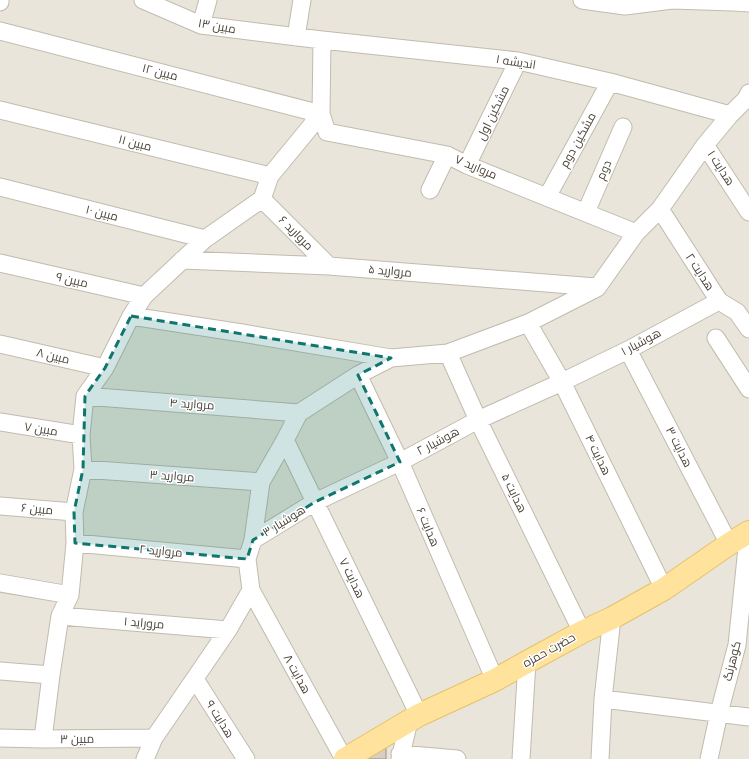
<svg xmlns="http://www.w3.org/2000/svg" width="749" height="759" viewBox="0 0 749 759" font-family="'Nunito Sans',Cairo,sans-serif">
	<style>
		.residential { fill: #eae5da }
		.building { fill: #d8cfc1; stroke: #979187 }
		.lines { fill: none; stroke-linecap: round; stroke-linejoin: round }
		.minor-casing { stroke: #c2bbae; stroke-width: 19 }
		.major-casing { stroke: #e6c16a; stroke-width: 24 }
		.minor { stroke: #fff; stroke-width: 17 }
		.major { stroke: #ffe39c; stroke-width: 22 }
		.marked { fill: #0f766e; fill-opacity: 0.2; stroke: #0f766e; stroke-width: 3; stroke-dasharray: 8 5; stroke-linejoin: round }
		.labels { text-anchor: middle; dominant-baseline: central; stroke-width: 3; stroke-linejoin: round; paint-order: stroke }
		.street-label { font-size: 12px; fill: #4b4439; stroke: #fff }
	</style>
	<rect width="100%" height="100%" fill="#f6f3ec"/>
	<!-- residential -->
	<path class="residential" d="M0,0h749v759h-749z"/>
	<!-- building -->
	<path class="building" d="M386,739v20h-33z"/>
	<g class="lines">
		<!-- minor casing -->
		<g class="minor-casing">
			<path id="minor" d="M143,0l58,25 121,15 196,21 92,21 120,33
				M582,0l43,6 47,-6 61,2 16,1
				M0,2v-2
				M201,25l7,-25
				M0,31l321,83 6,18 120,23 20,10 169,68
				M296,37l6,-37
				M0,110l270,66
				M705,145l44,67
				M467,165l51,-104
				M0,187l205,52
				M430,190l17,-35
				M547,197l63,-115
				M262,199l67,67
				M660,209l59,92 18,11 12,17
				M586,212l37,-85
				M182,260l147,6 267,21
				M0,263l144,33
				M131,316l111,17 149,25
				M528,323l34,59 102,207
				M716,338l33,51
				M0,344l105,24
				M628,350l101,194
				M448,353l30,67 104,212
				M358,375l42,87 95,218
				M85,396l214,17
				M0,422l81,13
				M285,440l30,62 104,213
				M83,469l178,13
				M0,506l74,6
				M253,540l62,-38 85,-40 78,-42 84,-38 66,-32 91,-49
				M75,543l172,16
				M0,583l70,12
				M251,590l93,169
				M60,616l168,14
				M0,671l51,4
				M195,679l51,80
				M603,699l146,18
				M0,738l43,1 111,-1
				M43,739l8,-64 9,-59 10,-21 5,-52 -1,-31 9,-43 -2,-34 4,-39 20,-28 26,-52 13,-20 61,-57 57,-40 8,-23 51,-62 1,-74
				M400,754l57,5
				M145,759l9,-21 74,-108 23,-40 -4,-31 6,-19 8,-58 24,-42 14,-27 59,-38 33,-17 57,-5 80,-30 69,-35 39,-55 24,-24 45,-64 25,-30 16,-16 3,-6
				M400,759l9,-38
				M521,759l6,-97
				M600,759l3,-60 9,-81
				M709,759l10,-46 18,-68 11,-107"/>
		</g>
		<!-- major casing -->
		<g class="major-casing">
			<path id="major" d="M345,759l74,-44 76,-35 32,-18 55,-30 30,-14 52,-29 65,-45 20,-12"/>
		</g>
		<!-- minor -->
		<use href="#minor" class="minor"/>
		<!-- major -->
		<use href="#major" class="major"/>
	</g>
	<!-- marked area -->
	<path class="marked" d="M131,316l260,42 -33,17 42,87 -85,40 -62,38 -6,19 -172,-16 -1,-31 9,-43 2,-73 20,-28z"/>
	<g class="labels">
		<!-- street labels -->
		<g class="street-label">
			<text transform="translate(217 26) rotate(10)">مبین ۱۳</text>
			<text transform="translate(516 62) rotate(9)">اندیشه ۱</text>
			<text transform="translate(160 72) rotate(14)">مبین ۱۲</text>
			<text transform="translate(493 113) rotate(-64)">مشکین اول</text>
			<text transform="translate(578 140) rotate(-61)">مشکین دوم</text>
			<text transform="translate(135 143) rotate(14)">مبین ۱۱</text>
			<text transform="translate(476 167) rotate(23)">مروارید ۷</text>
			<text transform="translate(721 168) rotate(57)">هدایت ۱</text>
			<text transform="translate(604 170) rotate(-66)">دوم</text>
			<text transform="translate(102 213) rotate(14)">مبین ۱۰</text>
			<text transform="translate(296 233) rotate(45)">مروارید ۶</text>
			<text transform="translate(390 271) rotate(5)">مروارید ۵</text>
			<text transform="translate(700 272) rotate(57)">هدایت ۲</text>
			<text transform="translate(72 280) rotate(13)">مبین ۹</text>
			<text transform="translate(641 342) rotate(-28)">هوشیار ۱</text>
			<text transform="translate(53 356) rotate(13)">مبین ۸</text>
			<text transform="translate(192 404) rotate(4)">مروارید ۴</text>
			<text transform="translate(41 429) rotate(9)">مبین ۷</text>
			<text transform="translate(438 441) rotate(-28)">هوشیار ۲</text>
			<text transform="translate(679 447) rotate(63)">هدایت ۳</text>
			<text transform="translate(598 455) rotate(64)">هدایت ۴</text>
			<text transform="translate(172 476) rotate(4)">مروارید ۳</text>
			<text transform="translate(514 493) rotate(64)">هدایت ۵</text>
			<text transform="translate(37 509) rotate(5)">مبین ۶</text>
			<text transform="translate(284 521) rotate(-32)">هوشیار ۳</text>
			<text transform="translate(428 527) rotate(67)">هدایت ۶</text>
			<text transform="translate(161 551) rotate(5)">مروارید ۲</text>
			<text transform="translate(352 578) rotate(64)">هدایت ۷</text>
			<text transform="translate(144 623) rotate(5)">مروراید ۱</text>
			<text transform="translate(549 650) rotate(-29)">حضرت حمزه</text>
			<text transform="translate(732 661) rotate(-76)">کوهرنگ</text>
			<text transform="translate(297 674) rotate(61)">هدایت ۸</text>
			<text transform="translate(220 719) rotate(58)">هدایت ۹</text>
			<text transform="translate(77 739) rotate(-1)">مبین ۳</text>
		</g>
	</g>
</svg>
